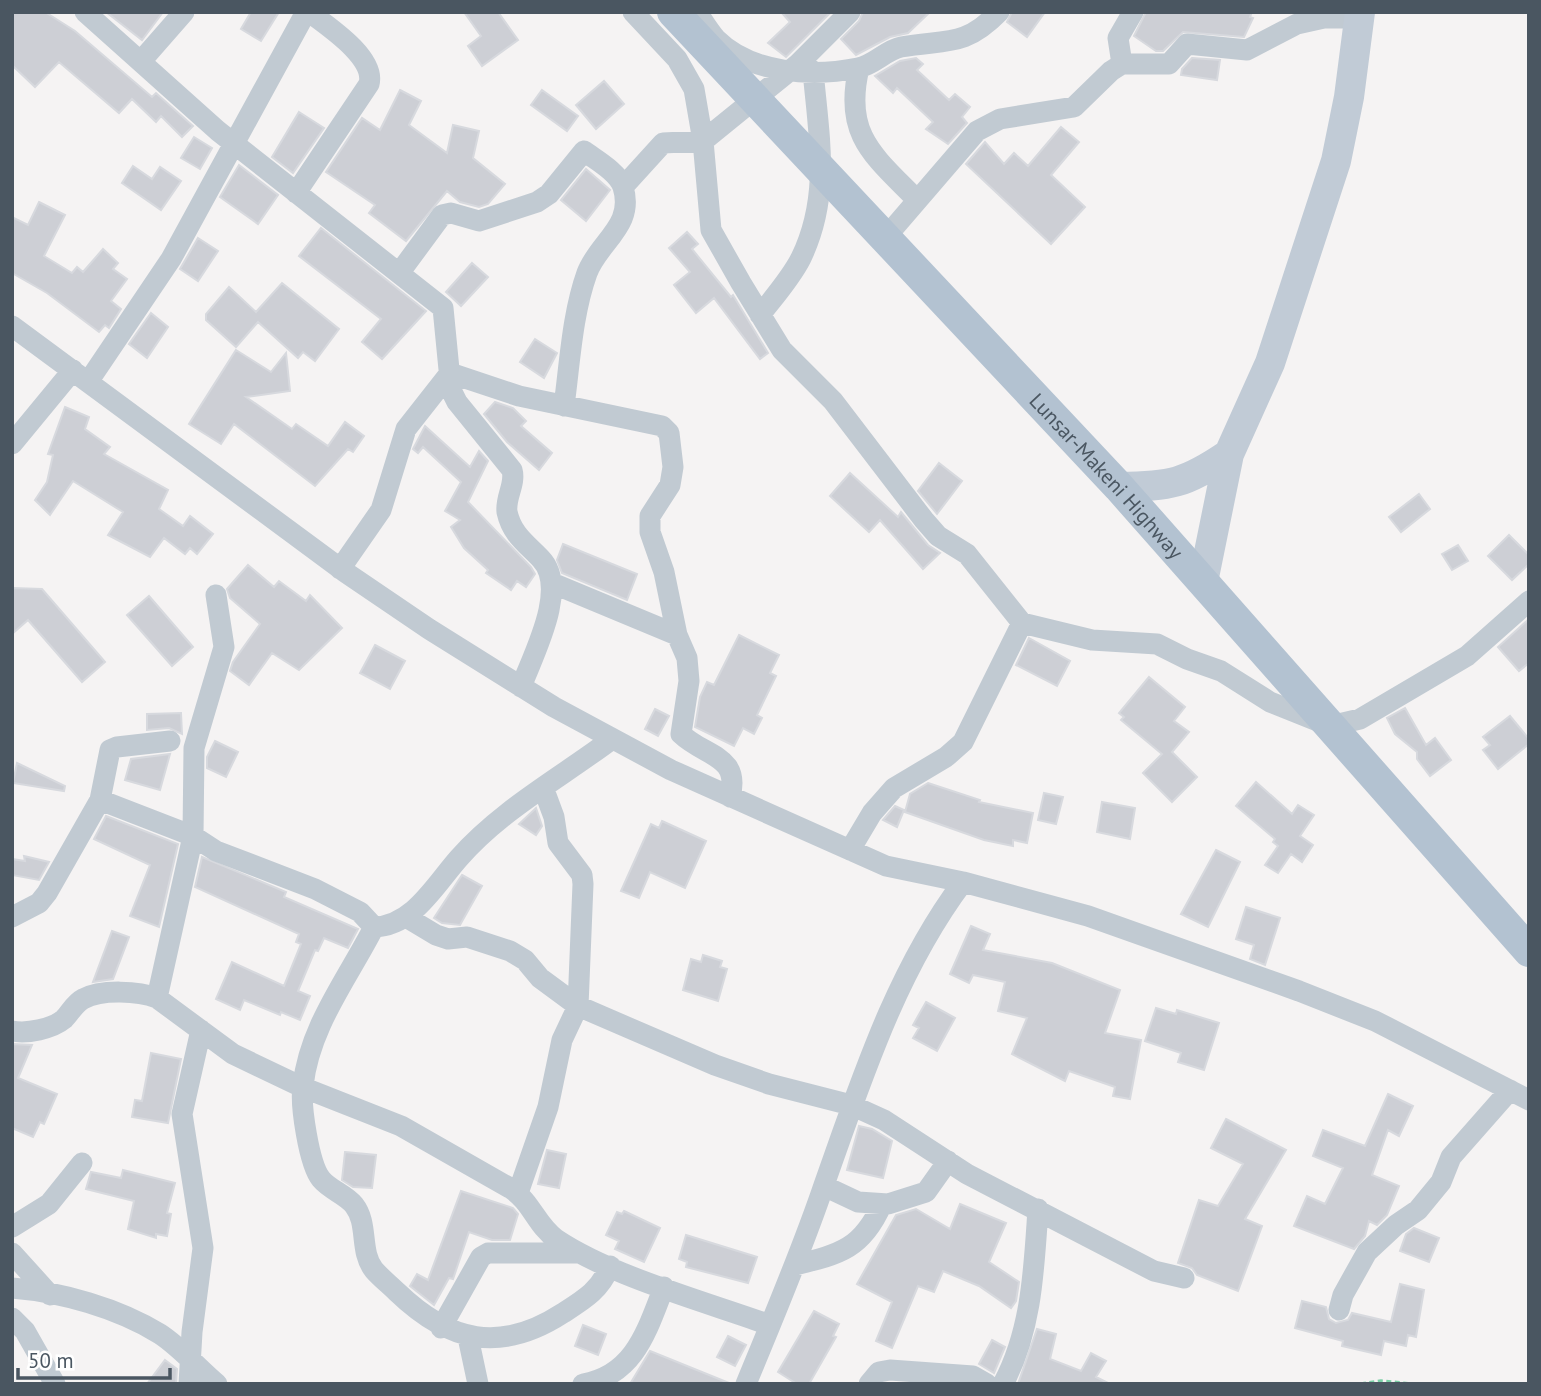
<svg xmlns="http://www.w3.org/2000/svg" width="1541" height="1396" viewBox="0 0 1541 1396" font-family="'PT Sans',sans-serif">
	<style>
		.building { fill: #cdcfd5; stroke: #d7d9de; stroke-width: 2 }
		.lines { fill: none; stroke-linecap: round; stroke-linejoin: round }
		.path { stroke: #7ad0a6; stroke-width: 3.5; stroke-dasharray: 5 3.5; stroke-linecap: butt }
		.minor { stroke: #c1cad2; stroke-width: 21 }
		.secondary { stroke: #c1cbd6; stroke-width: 30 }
		.primary { stroke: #b3c2d1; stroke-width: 32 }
		.labels { text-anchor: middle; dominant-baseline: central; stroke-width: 5; stroke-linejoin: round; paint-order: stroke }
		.street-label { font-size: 21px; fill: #4a5661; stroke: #fff }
	</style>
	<rect width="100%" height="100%" fill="#f5f3f3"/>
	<!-- building -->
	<path class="building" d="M12,12h33l30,19 77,66 4,-4 37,33 -11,11 -21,-21 -5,6 -24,-23 -13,14 -60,-51 -24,25 -23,-22z
		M106,12h57l-21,28z
		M251,12h28l-18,29 -20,-12z
		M464,12h34l20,28 -36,26 -14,-20 13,-10z
		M781,12h50l-45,45 -18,-14 22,-21z
		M863,12h67l-22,21 -18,4 -34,18 -15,-16 18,-18z
		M1012,12h33l-18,25 -20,-15z
		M1146,12h106l-2,5 3,1 -9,19 -61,-5 -20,19h-7l-22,-15z
		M916,58l7,6 -6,6 32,30 6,-6 15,13 -8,10 5,6 -19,21 -22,-15 7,-7 -36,-34 -4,5 -18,-17 25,-15z
		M1192,58l28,2 -3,20 -36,-5 1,-6z
		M604,81l20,23 -28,25 -20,-24z
		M400,90l21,11 -12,24 38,28 6,-28 26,6 -6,27 32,26 -17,20 -9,3 -19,-5 -13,-11 -41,50 -37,-28 6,-8 -49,-33 36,-54 18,12z
		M542,90l36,26 -11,15 -36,-26z
		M299,112l25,16 -31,45 -21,-16z
		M1061,127l18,15 -28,33 34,32 -34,37 -85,-80 19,-22 19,22 10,-11 14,13z
		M194,137l18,11 -12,21 -19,-11z
		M239,165l39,30 -20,29 -38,-27z
		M133,166l19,13 8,-12 21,14 -20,29 -39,-27z
		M586,169l24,21 -24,31 -25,-21z
		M39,202l26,13 -21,41 28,17 5,-6 6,5 20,-23 15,14 -5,6 14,10 -16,22 10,8 -12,19 -4,-3 -6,7 -52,-39 -35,-20v-56l16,8z
		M321,228l105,83 -44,48 -20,-17 19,-23 -82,-63z
		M687,232l11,12 -6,5 39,48 2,-2 35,58 -8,6 -46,-61 -18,15 -22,-28 16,-13 -21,-24z
		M198,238l20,13 -20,30 -18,-12z
		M472,263l16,14 -27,29 -15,-14z
		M282,283l57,46 -24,32 -12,-9 -5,6 -40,-36 -22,25 -30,-27v-6l23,-27 27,25z
		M151,313l17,14 -21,31 -18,-14z
		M535,339l22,14 -13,25 -24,-16z
		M236,350l35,22 15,-19 4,38 -44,6 46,32 4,-5 32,22 17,-24 19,14 -11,16 -5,-3 -33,37 -81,-62 -13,20 -32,-20z
		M495,402l18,6 13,13 -5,5 31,27 -13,17 -32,-28 -23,-28z
		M65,407l24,10 -4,12 25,18 -6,7 64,36 -9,19 24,17 7,-10 23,18 -16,20 -7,-6 -5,6 -21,-16 -14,19 -42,-22 15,-23 -50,-31 -23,34 -15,-15 12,-18 6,-27 -5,-1z
		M425,426l45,41 9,-16 9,10 -20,41 63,65 4,7 -9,13 -9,-6 -6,9 -25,-17 2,-3 -24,-22 -13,-21 9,-7 -15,-9 16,-29 -38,-35 -5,6 -5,-4z
		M939,463l23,18 -25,33 -19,-23z
		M850,473l48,44 3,-5 27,33 12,8 -17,16 -43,-49 -11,12 -39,-36z
		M1419,494l11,15 -29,23 -12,-15z
		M1509,535l20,20v9l-17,16 -24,-24z
		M563,544l74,30 -10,26 -65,-27 -5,-13z
		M1458,545l10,16 -16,9 -10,-16z
		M248,565l26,22 5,-6 27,20 4,-6 32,33 -43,42 -27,-17 -23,32 -19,-14 3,-9 27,-38 -30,-26 -3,-9z
		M12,588l30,1 63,73 -23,20 -54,-62 -16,14z
		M149,596l44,51 -21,19 -45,-51z
		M1529,619v44l-10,8 -21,-24z
		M739,635l40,20 -9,18 6,3 -19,39 5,3 -8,16 -11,-6 -9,18 -39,-19 5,-30 7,-15 7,3z
		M1029,638l41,23 -13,25 -41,-21z
		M375,645l30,16 -15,28 -30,-16z
		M1149,677l36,30 -11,14 15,11 -17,20 25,25 -25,25 -29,-29 19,-19 -41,-34 3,-3 -5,-4z
		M1405,708l21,37 9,-7 16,22 -21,16 -13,-17v-7l-22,-18 -8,-16z
		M655,709l14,7 -11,20 -13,-7z
		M181,713l1,21 -13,-6 -22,2v-16z
		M1510,716l19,23v5l-31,25 -15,-19 7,-5 -7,-8z
		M215,741l23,11 -12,25 -19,-9v-11z
		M170,754l-10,36 -35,-10 6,-21z
		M17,763l48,23 -1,5 -51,-8z
		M1256,782l36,32 6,-9 16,10 -14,21 13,9 -11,17 -11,-8 -13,19 -13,-8 13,-19 -5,-4 2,-3 -39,-33z
		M928,783l52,17 -1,2 54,11 -6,30 -14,-3v6l-29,-6 -79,-28 5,-18z
		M1044,793l19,4 -7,27 -18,-4z
		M1102,802l33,6 -5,31 -33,-7z
		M895,806l9,4 -7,17 -14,-7z
		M536,808l6,18 -6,9 -17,-11z
		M106,816l72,28 -19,83 -29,-11 20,-51 -56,-26z
		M662,821l44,20 -21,47 -35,-16 -11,26 -18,-7 30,-67 8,4z
		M1216,850l24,12 -32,65 -27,-13z
		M24,856l25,6 -10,18 -27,-5v-16l13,2z
		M202,857l84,35 -2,5 74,32 -10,19 -24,-10 -6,13 -3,-1 -17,41 12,5 -10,24 -19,-8 -1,3 -36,-15 -4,10 -24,-11 16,-37 52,24 17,-42 -5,-2 3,-8 -104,-47z
		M462,875l20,11 -22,39 -18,-2 -8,-5z
		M1246,907l34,11 -15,47 -15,-6 4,-14 -18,-6z
		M971,926l19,8 -7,16 69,13 68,27 -15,43 36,7 -11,59 -17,-3 2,-9 -46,-16 -4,10 -53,-27 15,-36 -29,-7 7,-29 -32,-7 -4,8 -19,-9z
		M112,931l17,6 -16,42 -20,3z
		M703,955l19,6 -2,6 7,2 -9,32 -35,-11 8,-31 10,3z
		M926,1002l29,16 -18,33 -24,-13 6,-10 -6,-3z
		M1156,1008l20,6 1,-4 42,13 -15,47 -26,-8 3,-9 -36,-12z
		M12,1044l20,1 -14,33 39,16 -13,30 -4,-2 -7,15 -21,-9z
		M151,1053l30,6 -13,64 -36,-6 3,-17 7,1z
		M1388,1094l25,12 -14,30 -11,-6 -16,45 27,11 -12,29 -10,10 -8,-4 -4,15 -11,13 -60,-23 13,-30 18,8 18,-36 -30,-12 10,-26 42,16z
		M1226,1119l60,31 -41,69 17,7 -24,65 -41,-16 -5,-7 -14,-5 21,-63 19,6 25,-42 -32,-16z
		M859,1126l13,3 20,12 -9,37 -36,-8z
		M547,1150l19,4 -7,34 -21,-4z
		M345,1152l31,3 -4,33 -19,-1 -11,-7z
		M123,1170l52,13 -8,30 4,1 -4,22 -11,-2v4l-28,-9 6,-28 -48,-12 5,-17 30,6z
		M461,1191l52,17 5,6 -8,26h-18l-23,-8 -16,47 -4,-1 -15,27 -24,-19 7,-12 11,6z
		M960,1204l46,19 -17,39 30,20 -3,19 -5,7 -32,-22 -36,-15 -9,21 -16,-6 -26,62 -16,-7 16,-39 -35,-18 39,-69 20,-6 34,20z
		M624,1211l36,17 -16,34 -29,-13 4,-8 -13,-6 11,-23 5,2z
		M1414,1228l25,10 -10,24 -29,-11 6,-17z
		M686,1235l71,22 -9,26 -62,-16 1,-5 -8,-3z
		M1400,1284l24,6 -8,47 -8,-2 -2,11 -22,-5 -3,14 -39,-9 1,-5 -48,-13 7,-27 24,6 3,12 7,4 12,-3 4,-7 39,9z
		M814,1311l25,13 -6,12 3,1 -27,47h-12l-19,-12z
		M583,1325l23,9 -8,21 -23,-9z
		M1037,1329l19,5 -6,25 31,12 10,-18 15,8 -10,16 14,7h-92z
		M728,1336l18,9 -11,21 -18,-9z
		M992,1340l13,7 -11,26 -15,-9z
		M650,1351l79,32v1h-99z
		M165,1360l12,9 -1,15h-29z"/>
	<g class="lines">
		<!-- path -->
		<path class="path" d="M1361,1384l20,-3 31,3"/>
		<!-- minor -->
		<path class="minor" d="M85,12l133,119 225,177 8,82 6,12 55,68c4,14 -7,27 -5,42 5,23 20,32 34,47 28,29 -8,96 -20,128
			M633,12l44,47 17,30 9,52 8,89 30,53 41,67 51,51 91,119 14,16 29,18 55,69 70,17 65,4 30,15 34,12 49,31 60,24 30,-7 107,-63 62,-55
			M697,12c6,9 12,19 19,27 35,35 97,38 142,29 16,-3 28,-18 43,-21 45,-8 63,1 98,-35
			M142,60l42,-48
			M1122,64l-4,-26 15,-26
			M859,68c-16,67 15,88 58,132
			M623,187l40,-44 40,-2 95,-77 52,-52
			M296,193l73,-109c7,-26 -40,-57 -60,-72
			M885,238l92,-107 23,-12 74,-12 37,-36 11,-7h47l18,-20 60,6 50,-26 27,-6h36
			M400,272l42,-57 9,-2 28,8 58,-19 12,-8 35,-43c12,9 34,21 39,36 12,39 -24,54 -36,86 -15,42 -17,89 -23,133
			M760,315c14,-18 31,-37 41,-57 30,-62 18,-121 12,-187
			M12,326l333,246 84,57 125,78 117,63 215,96 77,16 125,34 211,75 76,30 154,79
			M88,382l83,-123 135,-247
			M12,444l61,-74
			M340,569l41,-59 25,-81 44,-56 69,23 143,30 7,7 4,34 -3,18 -20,31v16l14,40 13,63 10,23 2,23 -8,53c24,23 60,21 49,63
			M552,583l125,52
			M100,800l10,-50 7,-3 53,-6
			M850,850l22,-37 22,-25 52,-31 17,-15 59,-119
			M12,917l27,-14 8,-10 53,-93 93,36 23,15 99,38 45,23 14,15c39,-1 61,-42 85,-69 42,-48 101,-80 153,-119
			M406,917l30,18 12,4 19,-2 43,14 15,9 15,18 38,28 137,59 54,19 82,21 33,15 83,54 187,97 30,7
			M374,927c-26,51 -65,100 -71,159 -3,19 6,78 18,93 9,11 24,15 33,26 15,19 5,46 20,65 7,8 16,15 23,22 52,50 103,62 166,21 22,-14 37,-23 47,-47
			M157,998l36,-162 1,-88 30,-101 -8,-52
			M12,1031c15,3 40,-2 52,-12 6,-6 11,-16 19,-20 18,-10 56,-8 74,-1l76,56 69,33 99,39 109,62c22,14 26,37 46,51 55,37 150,63 214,86
			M824,1186l34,16 30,2 38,-12 22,-31
			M518,1193l30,-86 14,-67 16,-34 5,-122 -1,-9 -24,-32 -4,-26 -10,-27
			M12,1227l37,-23 33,-41
			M12,1253l38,42
			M795,1265c45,-11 67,-16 87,-61
			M12,1288c49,4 106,20 148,46 20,13 38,34 57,50
			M1339,1310l4,-15 24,-43 29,-27 22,-15 23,-28 10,-25 59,-67
			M12,1318l13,13 30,53
			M441,1328l40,-71 7,-4h90
			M468,1337l10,47
			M189,1384l3,-52 11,-84 -21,-134 19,-84
			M583,1384c52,-9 64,-54 81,-97
			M746,1384c27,-66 55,-131 78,-199 37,-104 72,-214 139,-303
			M869,1384l10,-12 11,-2 83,6 14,8
			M1003,1384c29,-54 31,-116 35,-175"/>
		<!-- secondary -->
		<path class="secondary" d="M1119,487c52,-1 66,-3 110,-33
			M1203,582l26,-128 41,-91 66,-202 13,-64 11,-85"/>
		<!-- primary -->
		<path class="primary" id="s1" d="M673,12l446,475 410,464"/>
	</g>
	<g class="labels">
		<!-- street labels -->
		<g class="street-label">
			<text stroke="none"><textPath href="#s1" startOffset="635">Lunsar-Makeni Highway</textPath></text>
		</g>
	</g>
	<!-- border -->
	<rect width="1541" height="1396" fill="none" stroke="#4a5661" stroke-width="28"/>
	<!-- scale -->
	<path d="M18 1368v10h152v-10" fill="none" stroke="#4a5661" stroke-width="3.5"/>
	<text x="28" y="1368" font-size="21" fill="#4a5661" stroke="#ffffff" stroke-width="5" paint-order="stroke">50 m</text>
</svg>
